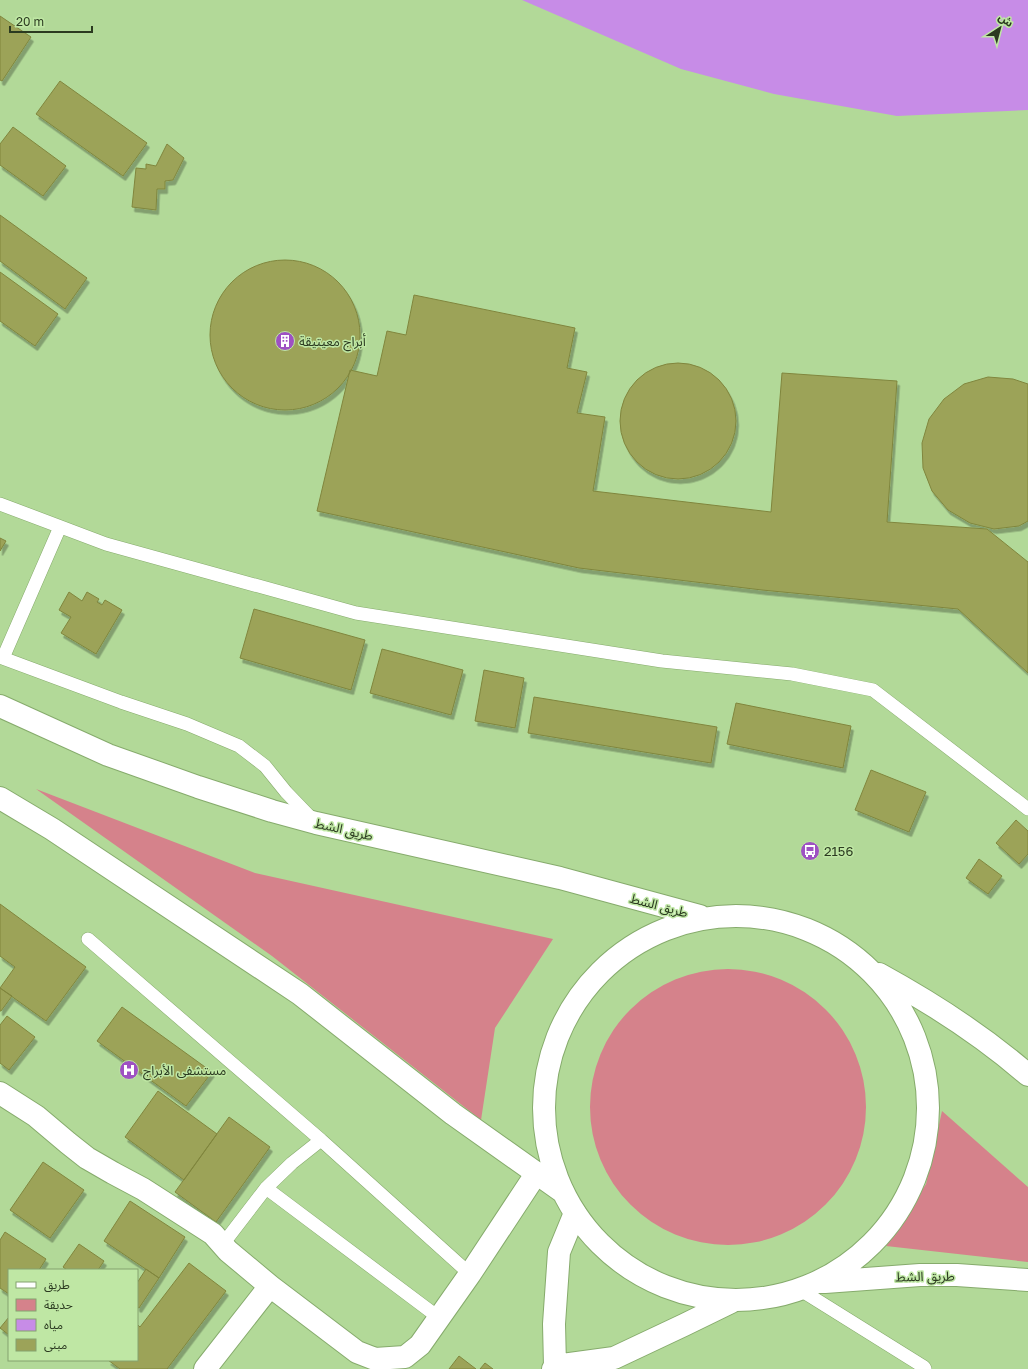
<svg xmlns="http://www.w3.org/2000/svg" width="1028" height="1369" viewBox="0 0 1028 1369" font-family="'Golos Text','Noto Sans Arabic',sans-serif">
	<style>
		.green { fill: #d5828b }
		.water { fill: #c78ce7 }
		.building { fill: #9ca359; stroke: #80863d; filter: url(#shadow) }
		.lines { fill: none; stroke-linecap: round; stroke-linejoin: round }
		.service-casing { stroke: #86ab6c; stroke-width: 14 }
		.minor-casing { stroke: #86ab6c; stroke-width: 24 }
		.trunk-casing { stroke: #86ab6c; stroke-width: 24 }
		.service { stroke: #fff; stroke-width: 13 }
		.minor { stroke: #fff; stroke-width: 22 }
		.trunk { stroke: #fff; stroke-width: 22 }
		.labels { text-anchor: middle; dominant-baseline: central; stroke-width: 3; stroke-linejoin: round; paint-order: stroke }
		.poi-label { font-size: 13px; fill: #2b3a20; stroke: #bfe7a4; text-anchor: start }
		.street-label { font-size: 13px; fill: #2b3a20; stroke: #bfe7a4 }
	</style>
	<defs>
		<filter id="shadow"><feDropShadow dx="2.5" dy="4.5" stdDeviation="0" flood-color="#0004"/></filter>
	</defs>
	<rect width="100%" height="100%" fill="#b2d998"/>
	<!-- green -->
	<path class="green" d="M36,789l219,84 298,66 -58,89 -14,92 -209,-164z
		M590 1107a138 138 0 1 1 276 0a138 138 0 1 1-276 0Z
		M942,1111l86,76v75l-142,-16 40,-62z"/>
	<!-- water -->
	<path class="water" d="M522,0h506v110l-131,6 -123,-22 -93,-25z"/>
	<!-- building -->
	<path class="building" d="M0,16l31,21 -29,44 -2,-1z
		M60,81l87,62 -24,33 -87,-62z
		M13,127l53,39 -23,30 -43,-31v-21z
		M167,144l17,14 -11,22 -8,1v8h-8l-1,21 -24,-3 4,-39 10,1v-5l10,2z
		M0,215l87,63 -22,31 -65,-48z
		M210 335a75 75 0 1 1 150 0a75 75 0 1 1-150 0Z
		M0,272l58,42 -23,32 -35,-25z
		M414,295l161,33 -8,40 20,4 -10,41 28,4 -12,74 178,21 11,-139 115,8 -10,141 100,7 41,33v111l-70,-64 -196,-19 -183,-22 -262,-57 33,-141 27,6 10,-45 19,4z
		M620 421a58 58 0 1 1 116 0a58 58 0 1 1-116 0Z
		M988,377l25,2 15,5v137l-9,5 -25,3 -24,-6 -22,-13 -16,-19 -9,-23 -1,-25 7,-24 15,-20 20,-15z
		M0,538l6,3 -6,10z
		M69,592l13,9 5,-9 12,7 -2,3 5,3 3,-5 17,10 -26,44 -35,-21 10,-16 -12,-7z
		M254,609l111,31 -14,50 -111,-32z
		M382,649l81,21 -12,45 -81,-22z
		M484,670l40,8 -9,50 -40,-7z
		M534,697l183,30 -6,36 -183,-30z
		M736,703l115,23 -8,42 -116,-24z
		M871,770l55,22 -17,40 -54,-22z
		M1016,820l12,11v23l-9,10 -23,-21z
		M979,859l23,17 -14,18 -22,-16z
		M0,904l86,63 -40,54 -46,-33 15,-21 -15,-11z
		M0,988l12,8 -11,15h-1z
		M122,1007l90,65 -26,34 -89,-65z
		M7,1016l28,21 -26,33 -9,-7v-38z
		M158,1091l59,43 -33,46 -59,-43z
		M229,1117l41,30 -54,75 -41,-30z
		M43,1162l41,28 -34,48 -40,-28z
		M130,1201l55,36 -26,41 -55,-37z
		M5,1232l41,27 -7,11h-30v24l-9,-6v-48z
		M79,1244l25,17 -6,9h-31l-4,-3z
		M189,1263l37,28 -59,78h-47l-12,-9h29v-36l3,3z
		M146,1269l13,9 -20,30 -2,-1v-24z
		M9,1317v18l-9,-7z
		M459,1356l17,13h-27z
		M485,1363l8,6h-13z"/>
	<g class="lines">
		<!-- service casing -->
		<g class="service-casing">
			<path id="service" d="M0,504l106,40 250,69 306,48 130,13 81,16 155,119
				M0,657l121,45 66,22 52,22 26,20 21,26 27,28
				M3,658l57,-131
				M88,939l233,201
				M266,1188l172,129
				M223,1244l43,-56 26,-25 29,-23 149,134
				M799,1289l125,78 1,2"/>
		</g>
		<!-- minor casing -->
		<g class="minor-casing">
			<path id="minor" d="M0,1093l36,23 32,27 19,15 26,15 30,16 70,45 15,17 42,35 87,66 18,7 30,-2 15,-12 50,-71 66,-100
				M555,1366l59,-8 70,-33 47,-23
				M205,1369l65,-83
				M553,1369l2,-3 -1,-42 5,-72 16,-39"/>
		</g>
		<!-- trunk casing -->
		<g class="trunk-casing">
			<path id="trunk" d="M0,706l108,49 90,32 74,24 44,12 244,55 140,38
				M0,798l52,31 248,165 153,120 110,78
				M544 1108a192 192 0 1 1 384 0a192 192 0 1 1-384 0Z
				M879,974c53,29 103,61 149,101
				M825,1282l95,-7h37l71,5"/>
		</g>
		<!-- service -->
		<use href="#service" class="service"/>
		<!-- minor -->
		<use href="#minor" class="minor"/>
		<!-- trunk -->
		<use href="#trunk" class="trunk"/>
	</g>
	<!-- icons -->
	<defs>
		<g id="building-disc" transform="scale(1)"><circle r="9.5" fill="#9e51c3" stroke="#bfe7a4"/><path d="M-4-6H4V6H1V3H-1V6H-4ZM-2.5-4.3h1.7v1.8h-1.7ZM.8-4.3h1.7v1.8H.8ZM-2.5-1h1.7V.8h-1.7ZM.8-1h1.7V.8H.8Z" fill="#fff"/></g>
		<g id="bus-disc" transform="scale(1)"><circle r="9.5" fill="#9e51c3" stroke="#bfe7a4"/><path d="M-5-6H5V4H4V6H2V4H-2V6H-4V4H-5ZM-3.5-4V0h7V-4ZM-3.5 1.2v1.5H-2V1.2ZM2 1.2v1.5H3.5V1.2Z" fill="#fff"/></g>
		<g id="hospital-disc" transform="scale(1)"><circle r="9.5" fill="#9e51c3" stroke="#bfe7a4"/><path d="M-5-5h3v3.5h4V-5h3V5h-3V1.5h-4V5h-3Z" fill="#fff"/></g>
	</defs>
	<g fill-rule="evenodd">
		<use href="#building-disc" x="285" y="341"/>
		<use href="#bus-disc" x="810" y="851"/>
		<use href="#hospital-disc" x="129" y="1070"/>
	</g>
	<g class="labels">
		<!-- poi labels -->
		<g class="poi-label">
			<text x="299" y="341">أبراج معيتيقة</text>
			<text x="824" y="851">2156</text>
			<text x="143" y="1070">مستشفى الأبراج</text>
		</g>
		<!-- street labels -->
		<g class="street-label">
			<text transform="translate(344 829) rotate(13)">طريق الشط</text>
			<text transform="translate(659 905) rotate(15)">طريق الشط</text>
			<text transform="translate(925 1276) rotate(-1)">طريق الشط</text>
		</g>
	</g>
	<!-- legend -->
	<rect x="8" y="1269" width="130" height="92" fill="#bfe7a4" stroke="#84a26f"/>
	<rect x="16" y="1282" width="20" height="6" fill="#ffffff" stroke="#84a26f"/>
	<text x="44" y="1289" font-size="12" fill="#2b3a20">طريق</text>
	<rect x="16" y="1299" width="20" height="12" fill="#d5828b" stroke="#84a26f"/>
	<text x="44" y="1309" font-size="12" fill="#2b3a20">حديقة</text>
	<rect x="16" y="1319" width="20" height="12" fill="#c78ce7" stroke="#84a26f"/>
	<text x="44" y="1329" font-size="12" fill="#2b3a20">مياه</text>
	<rect x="16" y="1339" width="20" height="12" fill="#9ca359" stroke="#84a26f"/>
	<text x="44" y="1349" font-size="12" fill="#2b3a20">مبنى</text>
	<!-- north arrow -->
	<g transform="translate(1000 28) rotate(36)" stroke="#bfe7a4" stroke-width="3" paint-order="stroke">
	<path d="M0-3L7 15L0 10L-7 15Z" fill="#2b3a20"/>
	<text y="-6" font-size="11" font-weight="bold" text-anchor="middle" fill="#2b3a20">ش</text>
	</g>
	<!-- scale -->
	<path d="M10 26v6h82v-6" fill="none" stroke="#2b3a20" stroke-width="2"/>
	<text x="16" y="26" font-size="12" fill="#2b3a20" stroke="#bfe7a4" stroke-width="3" paint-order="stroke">20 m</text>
</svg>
